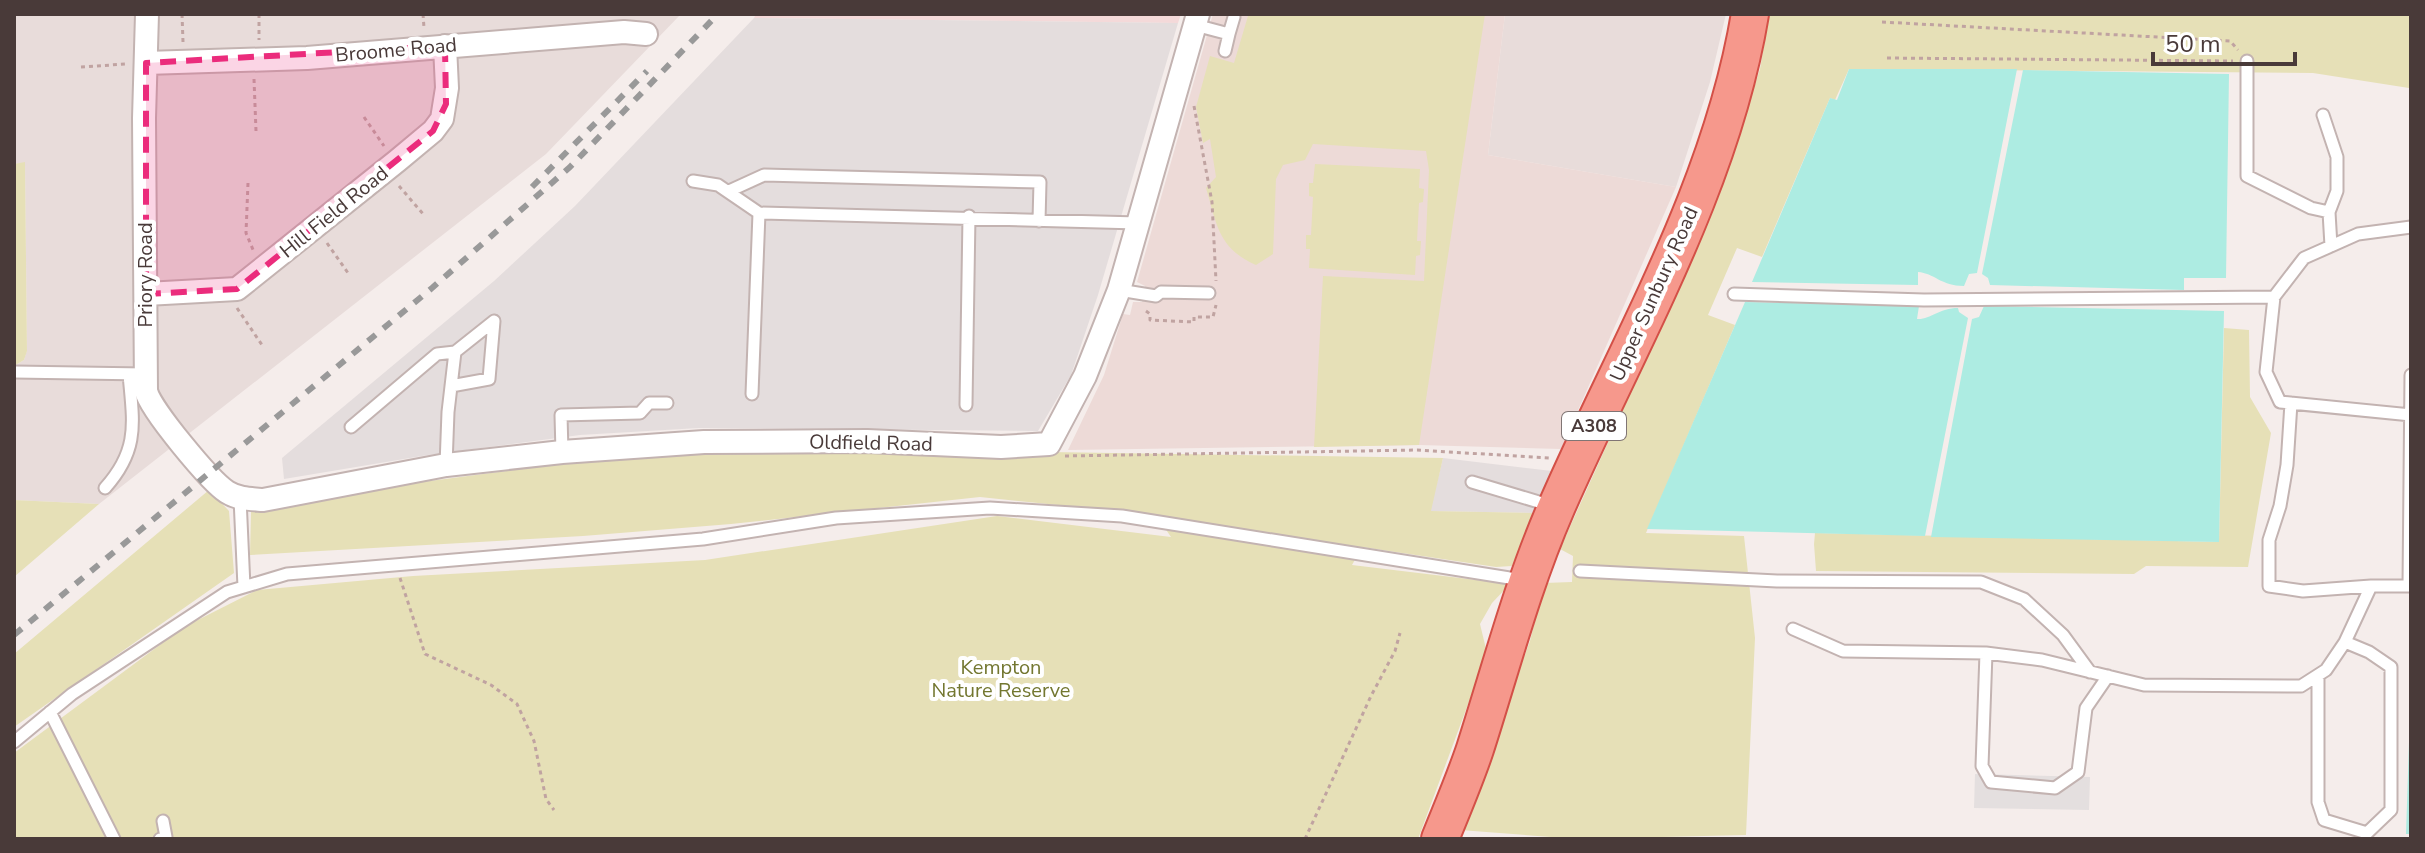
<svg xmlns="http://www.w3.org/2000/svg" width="2425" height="853" viewBox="0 0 2425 853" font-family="'Nunito Sans',sans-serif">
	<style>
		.residential { fill: #e8dcda }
		.commercial { fill: #f4d9d9 }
		.industrial { fill: #e4dddd }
		.education { fill: #eddad7 }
		.green { fill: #e6e0b7 }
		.parking { fill: #e4dfdf }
		.water { fill: #adece2 }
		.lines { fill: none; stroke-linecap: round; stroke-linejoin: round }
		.service-casing { stroke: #c3b3b1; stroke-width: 15 }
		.minor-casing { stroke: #c3b3b1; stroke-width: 26 }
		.trunk-casing { stroke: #d35047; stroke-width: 40 }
		.path { stroke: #c0a3a1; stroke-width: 3; stroke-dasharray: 4 4; stroke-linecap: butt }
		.service { stroke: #fff; stroke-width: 11 }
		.minor { stroke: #fff; stroke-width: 22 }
		.trunk { stroke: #f6988c; stroke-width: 36 }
		.rail { stroke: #999; stroke-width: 6; stroke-dasharray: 10 10; stroke-linecap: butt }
		.marked { fill: #eb2c7c; fill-opacity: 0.2; stroke: #eb2c7c; stroke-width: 6; stroke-dasharray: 16 10; stroke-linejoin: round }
		.labels { text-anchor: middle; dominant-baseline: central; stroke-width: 8; stroke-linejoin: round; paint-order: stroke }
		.shield { fill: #fff; stroke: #807574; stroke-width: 2 }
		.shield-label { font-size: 18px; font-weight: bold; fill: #493a39 }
		.street-label { font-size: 20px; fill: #493a39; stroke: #fff }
		.park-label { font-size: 20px; fill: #737730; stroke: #fff }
	</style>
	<rect width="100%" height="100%" fill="#f5edeb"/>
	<!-- residential -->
	<path class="residential" d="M14,14h667l-135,140 -447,350 -85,-4v-134l10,-6 3,-10 -2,-187 -11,1z
		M1505,14h221l-16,68 -34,105 -188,-32z"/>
	<!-- commercial -->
	<path class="commercial" d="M756,14h425l-3,9 -424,-5z"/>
	<!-- industrial -->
	<path class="industrial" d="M754,18l424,5 -80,272 -27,80 -33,56 -339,-3 -119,7 -152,20 -144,24 -2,-21 212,-177 81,-75z
		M1443,458l109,13 -18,42 -104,-2z"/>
	<!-- education -->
	<path class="education" d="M1213,14h292l-17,141 188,32 -115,262 -142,-4 -351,5 36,-75 19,-61 7,1 3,-13h9l3,-16 -8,-4z"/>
	<!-- green -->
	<path class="green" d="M1245,14h240l-66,431 -105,2 9,-171 101,5 5,-111 -3,-19 -113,-7 -8,16 -22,5 -7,14 -3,75 -17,11c-38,-17 -39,-40 -50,-77l10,-11 -6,-38 -7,4 -7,-36 14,-51 24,7 14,-47z
		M1769,14h642l-2,74 -96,-15 -464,-4 -14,31 -5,-2 -68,159 -25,-9 -29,67 27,10 -89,208 98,3 11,102 -9,197 -168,4 -118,-9 70,-189 14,-58 28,-1 1,-26 -13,-7 159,-353 41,-127z
		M25,162l2,189 -3,9 -10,6v-202z
		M1315,164l105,5 -1,19 5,1 -1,13 -4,1 -2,38h4l-1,14 -4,1 -1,19 -106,-7 1,-19h-4v-14h5l2,-38 -4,-1v-13h4z
		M2224,328l25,2 1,67 21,36 -23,134 -102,-1 -12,8 -318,-3 -2,-27 1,-11 404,9z
		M870,446l179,6 394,6 -12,53 103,2 -22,53 -16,1 -134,-20 -10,18 158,19 -18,19 -12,21 7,29 -69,186h-1404v-86l170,-126 73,-37 156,-14 292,-16 292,-44 174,21 -15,-22 -176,-18 -249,27 -148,12 -333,19 1,-43 64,-16 306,-40z
		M209,490l20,21 5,62 -220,154v-73z
		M14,500l85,4 -85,73z"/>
	<!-- parking -->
	<path class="parking" d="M1975,774l115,3 -1,33 -115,-2z"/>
	<!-- water -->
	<path class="water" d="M1849,69h168l-40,204 -8,1 -5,12c-23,0 -30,-13 -46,-14v13l-166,-3 78,-184 7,2z
		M2023,70l206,4 -3,204h-42v12l-194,-5 -2,-7 -6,-4z
		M1745,302l174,4 -2,13c13,1 22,-11 41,-11l1,4 9,6 -43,218 -278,-7z
		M1984,306l240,5 -5,231 -288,-5 41,-218 7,-2z
		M2411,681v153h-5z"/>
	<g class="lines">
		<!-- service casing -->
		<g class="service-casing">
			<path id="service" d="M1195,25l34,9 -4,17
				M1229,34l5,-17
				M2247,61v115l64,32 18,4
				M2323,115l14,42v34l-8,21 2,34
				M693,181l25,4 41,28 379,10
				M729,191l35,-16 276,7 -1,39
				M2411,227l-53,7 -54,24 -30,39 -8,75 14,30 131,13
				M1119,290l37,6 5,-4 48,1
				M1734,294l190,6 350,-3
				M14,372l131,2
				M752,394l7,-181
				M2291,403l-4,62 -7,41 -11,34v46l34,5 68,-5
				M966,405l3,-189
				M351,427l86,-73 18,-2
				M562,452l-1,-37 79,-2 9,-10h18
				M446,465l2,-53 7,-60 39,-31 -5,58 -38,7
				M1472,482l80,24
				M105,488c35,-39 28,-66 24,-114
				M240,498l4,89
				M1580,571l197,10 204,1 43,17 39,36 27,37
				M1793,629l50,22 143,2 56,7 102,25 157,1 25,-16 19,-28 26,-56h38l2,-211
				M1986,653l-4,113 9,16 64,6 23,-16 8,-64 22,-32
				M2318,676v126l6,18 43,13 24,-23v-143l-22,-15 -24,-10
				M50,712l64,127
				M14,742l58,-48 155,-102 60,-18 416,-35 133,-21 154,-10 132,8 400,64
				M160,839l6,-2 -3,-16"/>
		</g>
		<!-- minor casing -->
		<g class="minor-casing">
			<path id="minor" d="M147,14l-3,104 2,273c5,19 64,90 81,101 11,7 23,7 36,8l183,-35 116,-13 142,-10 163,-1 134,6 48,-3 36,-68 34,-86 79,-276
				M146,63l161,-5 317,-26 22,2
				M146,294l91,-5 160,-128 36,-30 9,-12 5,-31 -2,-42"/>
		</g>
		<!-- trunk casing -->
		<g class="trunk-casing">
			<path id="trunk" d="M1440,839c12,-30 25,-60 35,-90 26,-81 47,-163 81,-241 70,-161 165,-318 194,-494"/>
		</g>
		<!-- path -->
		<path class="path" d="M182,14l1,28
			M259,14v26
			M423,14l1,14
			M1882,22l348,19 8,9
			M1887,58l346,3
			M81,67l45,-3
			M254,79l2,52
			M1194,106l18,96 4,79
			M364,117l20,29
			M248,183l-2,50 8,19
			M399,186l25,29
			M327,243l21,30
			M237,308l25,37
			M1146,311l4,3v6l44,2v-5h19l3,-12
			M1065,456l352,-6 132,8
			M400,578l25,76 66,31 26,19 17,37 12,58 8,11
			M1305,839l66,-143 24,-45 5,-18"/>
		<!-- service -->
		<use href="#service" class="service"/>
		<!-- minor -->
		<use href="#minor" class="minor"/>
		<!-- trunk -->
		<use href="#trunk" class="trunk"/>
		<!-- rail -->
		<path class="rail" d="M532,187l115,-116
			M14,635l418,-347 138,-121 148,-153"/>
	</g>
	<!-- marked area -->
	<path class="marked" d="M445,46l1,58 -13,27 -196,158 -91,5v-231z"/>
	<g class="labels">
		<!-- shield labels -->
		<rect class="shield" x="1562" y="412" width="64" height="28" rx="6"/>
		<g class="shield-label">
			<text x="1594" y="426">A308</text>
		</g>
		<!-- street labels -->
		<g class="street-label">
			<text transform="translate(396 50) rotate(-5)">Broome Road</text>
			<text transform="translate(334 212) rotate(-39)">Hill Field Road</text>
			<text transform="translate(145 275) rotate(-90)">Priory Road</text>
			<text transform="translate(1654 294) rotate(-66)">Upper Sunbury Road</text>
			<text transform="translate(871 443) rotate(1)">Oldfield Road</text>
		</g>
		<!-- park labels -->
		<g class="park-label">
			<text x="1001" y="667">Kempton<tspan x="1001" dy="23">Nature Reserve</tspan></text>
		</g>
	</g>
	<!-- border -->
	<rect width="2425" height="853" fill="none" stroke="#493a39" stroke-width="32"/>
	<!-- scale -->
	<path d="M2153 52v12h142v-12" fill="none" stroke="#493a39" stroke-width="4"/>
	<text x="2165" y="52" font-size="24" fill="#493a39" stroke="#ffffff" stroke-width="6" paint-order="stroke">50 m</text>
</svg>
